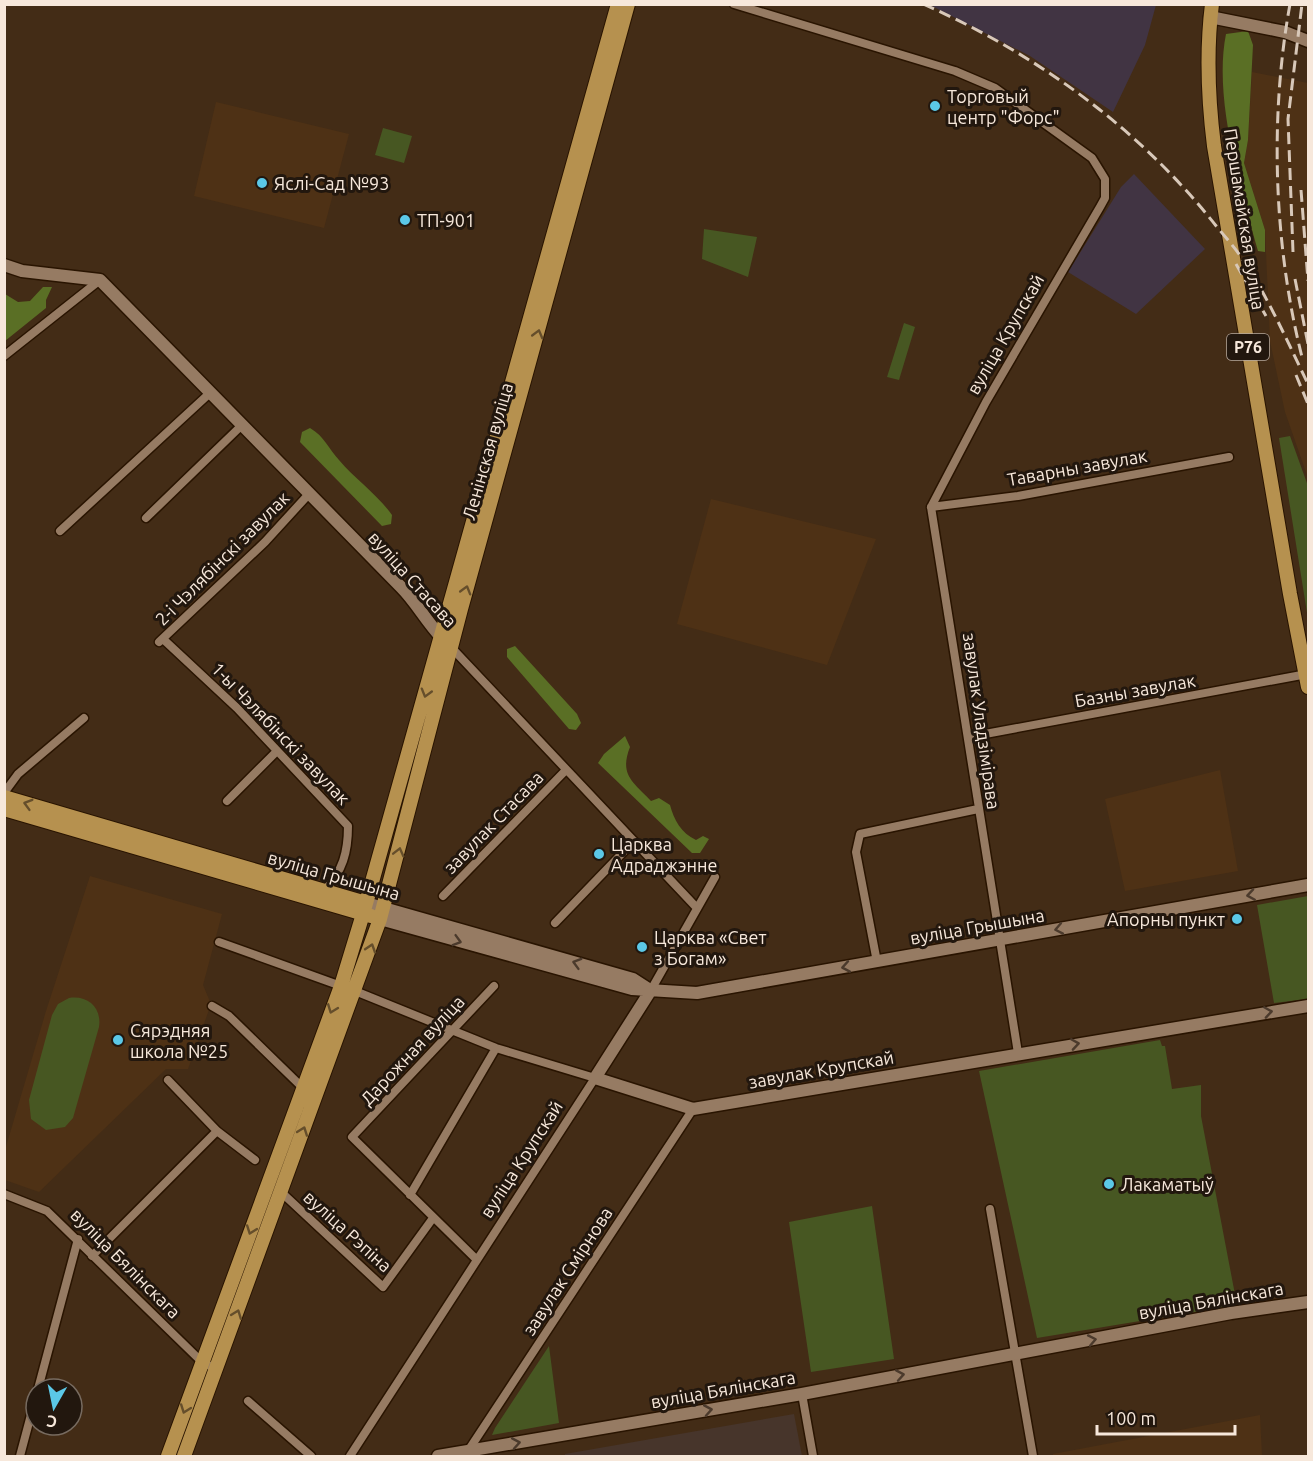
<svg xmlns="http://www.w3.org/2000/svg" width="1313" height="1461" viewBox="0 0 1313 1461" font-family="Ubuntu,sans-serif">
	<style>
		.built { fill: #4e3115 }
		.industrial { fill: #413443 }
		.medical { fill: #47352b }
		.green { fill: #475722 }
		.forest { fill: #5a6f25 }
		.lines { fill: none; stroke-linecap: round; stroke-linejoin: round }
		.street-casing { stroke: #291400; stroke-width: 11 }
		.secondary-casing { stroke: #291400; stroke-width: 15 }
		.primary-casing { stroke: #291400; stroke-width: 16 }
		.street { stroke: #967b63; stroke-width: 8 }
		.secondary { stroke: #967b63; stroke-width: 12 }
		.primary { stroke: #b6914f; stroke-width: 14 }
		.rail { stroke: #d8c8b9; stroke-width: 3; stroke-dasharray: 12 6; stroke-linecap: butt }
		.oneway { stroke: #654e2b }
		.oneway2 { stroke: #4b3a2c }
		.poi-dot { fill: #5bc8e7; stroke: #22170e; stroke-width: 2 }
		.labels { text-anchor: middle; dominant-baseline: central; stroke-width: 6; stroke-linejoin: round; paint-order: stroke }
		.shield { fill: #22170e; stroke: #b7a99e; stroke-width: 1.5 }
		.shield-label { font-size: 16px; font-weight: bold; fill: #f7e8db }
		.poi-label { font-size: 18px; fill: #f7e8db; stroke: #22170e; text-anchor: start }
		.street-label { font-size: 18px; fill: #f7e8db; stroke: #22170e }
	</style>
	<rect width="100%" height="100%" fill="#432c16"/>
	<!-- built -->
	<path class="built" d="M1252,72l56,11v395l-23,-66 -15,-71 -5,-111 -21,-67 4,-23z
		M216,102l133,32 -25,94 -130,-32z
		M711,499l165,40 -49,126 -150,-41z
		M1220,770l18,101 -113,20 -20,-92z
		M90,876l132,38 -19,71 8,19 -23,65h-22l-127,123 -34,-12v-30l41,-139z
		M1260,1415l2,41h-209v-2z"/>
	<!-- industrial -->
	<path class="industrial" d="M930,5h226l-11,40 -32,67 -83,-56z
		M1134,174l71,75 -69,65 -68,-42 53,-85z"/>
	<!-- medical -->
	<path class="medical" d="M794,1414l8,42h-237v-2z"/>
	<!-- green -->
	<path class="green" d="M383,128l29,8 -8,27 -29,-8z
		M704,229l53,8 -9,40 -46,-18z
		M904,323l11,4 -16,53 -12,-3z
		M1290,436l18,50v133l-29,-181z
		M1308,896v103l-34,4 -17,-98z
		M69,998c19,-3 33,10 30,29l-26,91 -8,9 -19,3 -15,-11 -2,-19 23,-85 6,-11z
		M1160,1040l2,6h3l7,43 29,-4v31l36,189 -200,33 -58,-267z
		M872,1206l22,153 -83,13 -22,-150z
		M549,1346l10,77 -67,12 3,-7z"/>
	<!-- forest -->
	<path class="forest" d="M1248,31l5,14 -5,95 -4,23 21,67v22l-7,-1c-17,-63 -45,-152 -32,-217z
		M43,287h9l-6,13v8l-41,33v-47l13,8 12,-1z
		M310,428c15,9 18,20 29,32 16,19 39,35 53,55l-1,9 -9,2 -82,-84 2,-10z
		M515,646l62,68 4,9 -5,7 -7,-1 -62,-72v-8z
		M625,736l5,11c-11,28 3,35 21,54l8,-3 11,7c4,15 11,28 26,35l7,-4 6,3 -9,14h-8l-94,-90 6,-9z"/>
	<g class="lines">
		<!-- street casing -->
		<g class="street-casing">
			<path id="street" d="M734,4l221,67 40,17 97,70 13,21v19l-5,9 -114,195 -55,105
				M4,356l96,-76
				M931,507l87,546
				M931,507l87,-11 211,-39
				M146,518l95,-92
				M60,531l151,-139
				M163,639l74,69 111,118c0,26 -5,45 -24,65
				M159,642l106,-100 43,-47
				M449,645l247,262
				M969,737l338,-63
				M4,793l14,-19 66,-56
				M227,801l50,-50
				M443,896l123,-126
				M555,923l79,-82
				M219,942l122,44
				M877,962l-21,-110 4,-18 118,-25
				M651,990l64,-113
				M212,1006l17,10 74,72
				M168,1080l49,51 38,29
				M281,1192l102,95 50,-69
				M4,1194l43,17 155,151 14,7
				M410,1195l86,-147
				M990,1209l43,247
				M92,1256l125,-125
				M476,1259l-124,-122 142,-151
				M38,1389l40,-150
				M802,1394l11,62
				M248,1401l63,55
				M468,1451l225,-342
				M20,1456l16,-60
				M350,1456l245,-378 -99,-30 -141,-57"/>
		</g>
		<!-- secondary casing -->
		<g class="secondary-casing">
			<path id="secondary" d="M1210,17l75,15 23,9
				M4,265l18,6 78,9c101,102 200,205 301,307 15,15 25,34 40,50
				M366,903l267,76 17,11
				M380,919l252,70 65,4 611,-108
				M651,990l-56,88 98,31 615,-103
				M438,1456l364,-62 429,-81 77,-11"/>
		</g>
		<!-- primary casing -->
		<g class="primary-casing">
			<path id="primary" d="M1212,4c-6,48 -4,94 2,142l76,448 18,93
				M4,797l362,106
				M4,809l367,107
				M168,1456l173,-470 22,-72 255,-910
				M184,1456l196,-537 81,-310 167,-605"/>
		</g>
		<!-- street -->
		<use href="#street" class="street"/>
		<!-- secondary -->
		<use href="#secondary" class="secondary"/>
		<!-- primary -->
		<use href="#primary" class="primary"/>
		<!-- rail -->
		<path class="rail" d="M923,4c114,50 217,125 294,223 10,12 20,23 28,36 25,38 43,80 63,121
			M1290,4c-21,115 -16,245 13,357
			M1301,190l7,91
			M1293,252l-5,-133 14,-115
			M1236,264l30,52
			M1295,279l13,65
			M1296,375l12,29"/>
	</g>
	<!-- one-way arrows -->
	<defs><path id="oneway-chevron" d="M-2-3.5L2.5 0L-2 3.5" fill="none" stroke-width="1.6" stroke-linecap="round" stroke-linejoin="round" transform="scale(1.5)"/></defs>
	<g class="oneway">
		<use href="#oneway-chevron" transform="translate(538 334) rotate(-75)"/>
		<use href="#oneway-chevron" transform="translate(466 590) rotate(-74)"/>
		<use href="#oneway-chevron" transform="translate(426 693) rotate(106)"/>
		<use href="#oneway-chevron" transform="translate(28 804) rotate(-164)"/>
		<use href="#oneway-chevron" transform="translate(399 852) rotate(-76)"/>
		<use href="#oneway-chevron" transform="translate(371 948) rotate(-72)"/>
		<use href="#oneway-chevron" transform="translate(332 1009) rotate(111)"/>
		<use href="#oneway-chevron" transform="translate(303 1131) rotate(-70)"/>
		<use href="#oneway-chevron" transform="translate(251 1230) rotate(110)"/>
		<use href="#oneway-chevron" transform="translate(237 1314) rotate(-69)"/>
		<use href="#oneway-chevron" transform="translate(185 1409) rotate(110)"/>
	</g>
	<g class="oneway2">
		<use href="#oneway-chevron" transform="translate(1251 895) rotate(171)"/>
		<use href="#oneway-chevron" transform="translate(1059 929) rotate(169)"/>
		<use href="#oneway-chevron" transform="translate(457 941) rotate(16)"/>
		<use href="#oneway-chevron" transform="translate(577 963) rotate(-164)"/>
		<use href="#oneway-chevron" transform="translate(846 967) rotate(170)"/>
		<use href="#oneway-chevron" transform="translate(1268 1012) rotate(-9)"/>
		<use href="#oneway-chevron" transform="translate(1075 1044) rotate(-9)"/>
		<use href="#oneway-chevron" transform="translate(1092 1340) rotate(-11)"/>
		<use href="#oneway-chevron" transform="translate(900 1375) rotate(-10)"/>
		<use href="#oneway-chevron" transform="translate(708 1410) rotate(-10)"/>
		<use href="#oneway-chevron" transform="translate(516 1443) rotate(-10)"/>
	</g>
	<!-- markers -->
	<g class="poi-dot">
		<circle cx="935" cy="106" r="6"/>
		<circle cx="262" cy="183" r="6"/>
		<circle cx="405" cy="220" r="6"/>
		<circle cx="599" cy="854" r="6"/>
		<circle cx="1237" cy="919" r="6"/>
		<circle cx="642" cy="947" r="6"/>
		<circle cx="118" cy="1040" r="6"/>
		<circle cx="1109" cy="1184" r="6"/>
	</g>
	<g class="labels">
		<!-- shield labels -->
		<rect class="shield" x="1227" y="334" width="42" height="26" rx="4.5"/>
		<g class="shield-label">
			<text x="1248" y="347">Р76</text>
		</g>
		<!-- poi labels -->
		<g class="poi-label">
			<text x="947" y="96">Торговый<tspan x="947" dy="21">центр "Форс"</tspan></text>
			<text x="274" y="183">Яслі-Сад №93</text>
			<text x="417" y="220">ТП-901</text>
			<text x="611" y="844">Царква<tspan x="611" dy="21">Адраджэнне</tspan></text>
			<text x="1225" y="919" text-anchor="end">Апорны пункт</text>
			<text x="654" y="937">Царква «Свет<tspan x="654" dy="21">з Богам»</tspan></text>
			<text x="130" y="1030">Сярэдняя<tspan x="130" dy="21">школа №25</tspan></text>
			<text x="1121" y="1184">Лакаматыў</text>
		</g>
		<!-- street labels -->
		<g class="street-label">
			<text transform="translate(1245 219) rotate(81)">Першамайская вуліца</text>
			<text transform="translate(1005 334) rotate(-60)">вуліца Крупскай</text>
			<text transform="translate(487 451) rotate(-74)">Ленінская вуліца</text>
			<text transform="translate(1077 467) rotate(-10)">Таварны завулак</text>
			<text transform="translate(222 558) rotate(-45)">2-і Чэлябінскі завулак</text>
			<text transform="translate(413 579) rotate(48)">вуліца Стасава</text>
			<text transform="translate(1135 690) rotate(-10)">Базны завулак</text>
			<text transform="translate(982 721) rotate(82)">завулак Уладзімірава</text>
			<text transform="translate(281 733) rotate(46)">1-ы Чэлябінскі завулак</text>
			<text transform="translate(493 822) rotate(-46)">завулак Стасава</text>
			<text transform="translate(334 875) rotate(16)">вуліца Грышына</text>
			<text transform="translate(977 926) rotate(-10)">вуліца Грышына</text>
			<text transform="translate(412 1050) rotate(-47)">Дарожная вуліца</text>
			<text transform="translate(821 1069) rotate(-10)">завулак Крупскай</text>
			<text transform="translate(521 1159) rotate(-57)">вуліца Крупскай</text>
			<text transform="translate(348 1231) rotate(42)">вуліца Рэпіна</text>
			<text transform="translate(126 1263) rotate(45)">вуліца Бялінскага</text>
			<text transform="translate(567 1271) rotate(-57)">завулак Смірнова</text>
			<text transform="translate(1211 1300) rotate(-10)">вуліца Бялінскага</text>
			<text transform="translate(723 1389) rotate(-10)">вуліца Бялінскага</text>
		</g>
	</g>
	<!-- border -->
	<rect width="1313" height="1461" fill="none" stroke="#f7e8db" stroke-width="12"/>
	<!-- north arrow -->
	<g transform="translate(54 1407) rotate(189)"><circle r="28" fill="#22170e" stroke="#776b60" stroke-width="1.5"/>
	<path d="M0-4.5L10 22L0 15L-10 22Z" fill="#5bc8e7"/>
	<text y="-9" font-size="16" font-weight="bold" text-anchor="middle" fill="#f7e8db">С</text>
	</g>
	<!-- scale -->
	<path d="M1097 1425v9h138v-9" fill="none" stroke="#f7e8db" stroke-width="3"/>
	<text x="1106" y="1425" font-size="18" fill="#f7e8db" stroke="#22170e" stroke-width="4.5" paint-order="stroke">100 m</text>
</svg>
